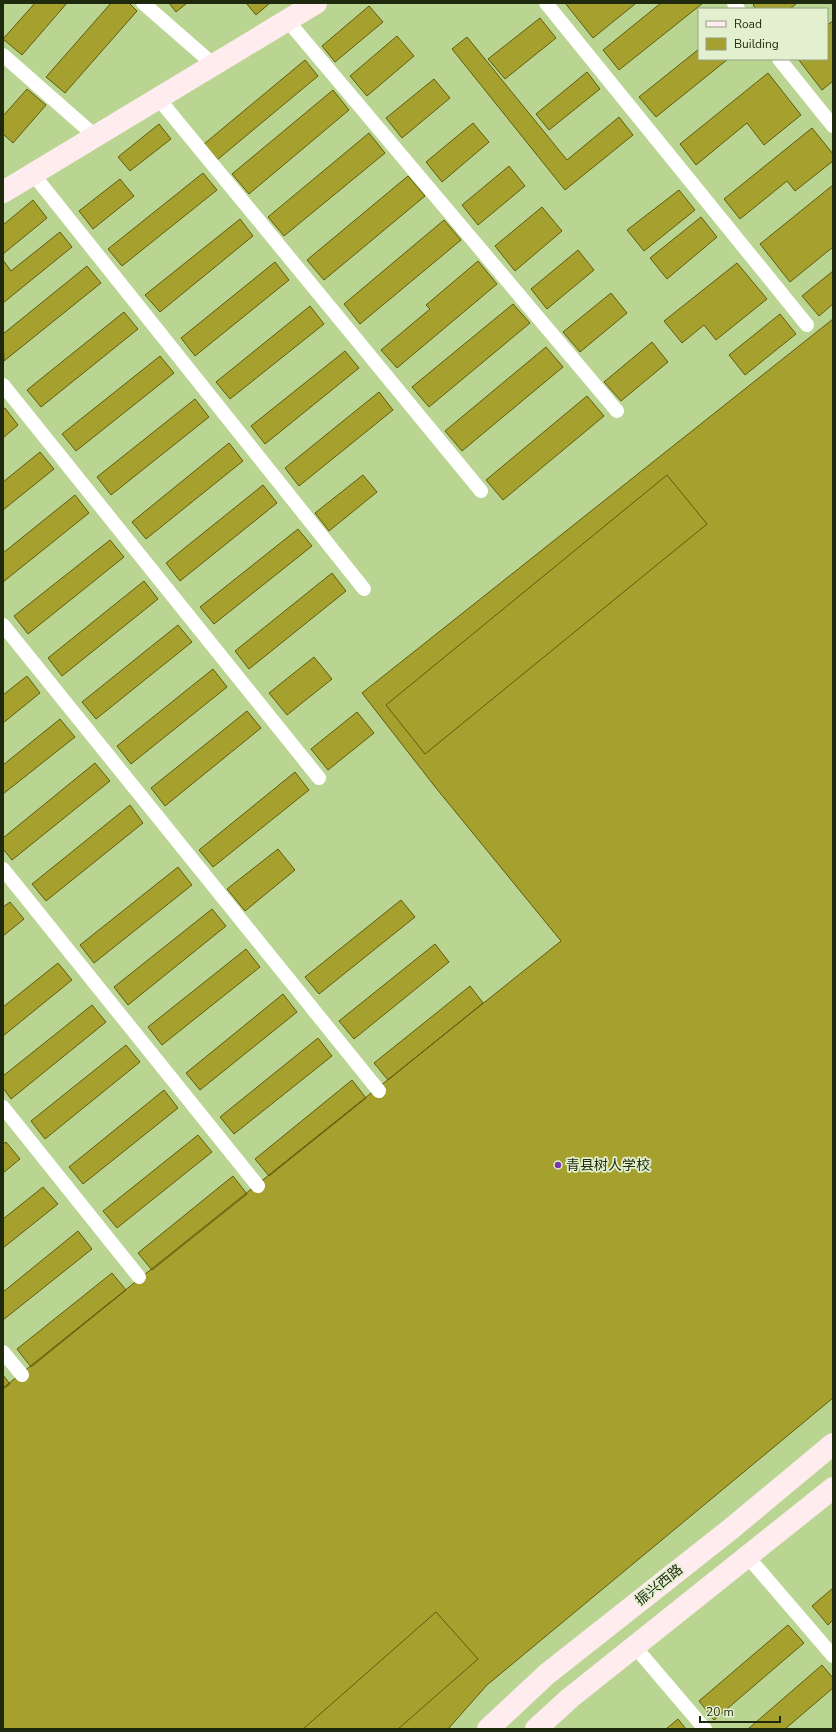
<svg xmlns="http://www.w3.org/2000/svg" width="836" height="1732" viewBox="0 0 836 1732" font-family="'Nunito Sans','Noto Sans SC',sans-serif">
	<style>
		.building { fill: #a6a12e; stroke: #5f5b0c }
		.lines { fill: none; stroke-linecap: round; stroke-linejoin: round }
		.lane { stroke: #fff; stroke-width: 14 }
		.secondary { stroke: #feecef; stroke-width: 22 }
		.poi-dot { fill: #7836ab; stroke: #e2f0cf; stroke-width: 1.5 }
		.labels { text-anchor: middle; dominant-baseline: central; stroke-width: 3.5; stroke-linejoin: round; paint-order: stroke }
		.poi-label { font-size: 14px; fill: #1f290e; stroke: #e2f0cf; text-anchor: start }
		.street-label { font-size: 14px; fill: #1f290e; stroke: #e2f0cf }
	</style>
	<rect width="100%" height="100%" fill="#bad592"/>
	<!-- building -->
	<path class="building" d="M35,3h32l-45,52 -19,-16z
		M111,3h18l8,8 -72,82 -19,-16z
		M169,3h18l-11,9z
		M246,3h24l-14,12z
		M565,3h69l1,1 -42,34z
		M661,3h42l-84,67 -16,-20z
		M755,3h42l-7,6h-34l-3,-4z
		M369,6l14,16 -48,40 -13,-16z
		M540,18l16,20 -51,41 -17,-20z
		M833,21v60l-11,9 -24,-31h29v-34z
		M397,36l17,20 -47,40 -17,-20z
		M467,37l100,123 52,-43 14,18 -68,55 -113,-141z
		M699,49v10h29l-72,58 -17,-20z
		M305,60l13,16 -101,84 -13,-16z
		M587,72l13,17 -51,41 -13,-16z
		M768,73l33,42 -37,30 -17,-22 -51,42 -16,-21z
		M434,79l16,19 -48,40 -16,-20z
		M27,89l19,16 -33,38 -10,-9v-18z
		M333,90l16,20 -100,84 -17,-20z
		M473,123l16,19 -47,40 -16,-20z
		M159,124l12,15 -41,32 -12,-14z
		M812,128l21,26v7l-38,30 -8,-10 -47,38 -16,-20z
		M369,133l16,20 -101,83 -16,-19z
		M509,166l16,20 -47,39 -16,-20z
		M203,173l14,17 -95,76 -14,-17z
		M408,176l17,20 -101,84 -17,-20z
		M120,179l14,17 -41,33 -14,-18z
		M833,185v62l-43,35 -30,-38z
		M679,190l16,20 -51,41 -17,-21z
		M33,200l14,18 -44,36v-29z
		M542,207l20,24 -47,40 -20,-25z
		M701,217l16,20 -50,42 -17,-21z
		M240,219l13,17 -93,76 -15,-17z
		M444,220l17,20 -101,84 -16,-20z
		M60,232l12,15 -69,56v-43l8,11z
		M578,250l16,20 -47,39 -16,-20z
		M478,261l19,23 -100,84 -16,-18 49,-41 -4,-4z
		M275,262l14,18 -94,76 -14,-18z
		M737,263l30,36 -51,41 -12,-15 -22,18 -18,-22z
		M87,266l14,17 -97,78 -1,-27z
		M833,271v33l-14,12 -17,-20z
		M611,293l16,20 -47,39 -17,-20z
		M513,304l17,19 -101,84 -17,-20z
		M310,306l14,18 -94,75 -14,-17z
		M124,312l14,17 -97,78 -14,-17z
		M780,314l16,20 -51,41 -16,-20z
		M833,319v1079l-346,287 -39,44h-445v-341l558,-447 -125,-153 -74,-95z
		M652,342l16,20 -47,39 -17,-19z
		M546,347l17,20 -101,84 -17,-20z
		M345,351l14,17 -94,76 -14,-18z
		M160,356l14,17 -98,78 -14,-17z
		M379,392l14,18 -94,76 -14,-18z
		M587,396l17,20 -101,84 -17,-20z
		M195,399l14,18 -98,78 -14,-18z
		M5,408l13,17 -15,13v-29z
		M229,443l14,18 -97,78 -14,-17z
		M40,452l14,17 -51,41v-28z
		M363,475l14,17 -48,39 -14,-18z
		M667,475l40,49 -282,230 -39,-49z
		M263,485l14,18 -97,78 -14,-18z
		M75,495l14,18 -86,69v-29z
		M298,529l14,17 -98,78 -14,-17z
		M110,540l14,17 -96,77 -14,-18z
		M332,573l14,18 -97,78 -14,-18z
		M144,581l14,18 -96,77 -14,-18z
		M178,625l14,17 -96,77 -14,-17z
		M314,657l18,22 -45,36 -18,-22z
		M213,669l14,18 -96,77 -14,-18z
		M27,676l13,17 -37,30v-28z
		M247,711l14,17 -96,78 -14,-18z
		M357,712l17,21 -46,37 -17,-21z
		M60,719l15,18 -72,57v-29z
		M95,763l15,18 -98,79 -9,-11v-11z
		M295,772l14,18 -96,77 -14,-17z
		M130,805l13,18 -97,78 -14,-17z
		M278,849l17,21 -50,41 -18,-22z
		M178,867l14,18 -98,78 -14,-18z
		M401,900l14,17 -96,77 -14,-17z
		M10,902l14,17 -21,17v-29z
		M212,909l14,17 -98,79 -14,-18z
		M435,944l14,18 -95,77 -15,-18z
		M246,949l14,18 -98,78 -14,-18z
		M58,963l14,17 -69,56v-29z
		M470,986l13,17 -95,77 -14,-17z
		M283,994l14,18 -97,78 -14,-17z
		M92,1005l14,17 -95,77 -8,-11v-12z
		M318,1038l14,18 -98,78 -14,-17z
		M126,1045l14,17 -95,77 -14,-18z
		M352,1080l14,18 -97,78 -14,-17z
		M164,1090l14,18 -95,76 -14,-17z
		M198,1135l14,17 -95,76 -14,-17z
		M6,1142l14,17 -17,14v-29z
		M233,1176l14,18 -95,76 -14,-17z
		M43,1187l15,17 -55,44v-29z
		M78,1231l14,18 -89,71v-28z
		M112,1273l14,17 -95,77 -14,-18z
		M3,1375l7,9 -7,5z
		M833,1588v32l-5,5 -16,-19z
		M436,1612l42,47 -80,70h-95z
		M788,1625l16,18 -90,77 -15,-19z
		M822,1665l11,13v10l-48,41h-37z
		M678,1719l8,10h-20z"/>
	<g class="lines">
		<!-- lane -->
		<path class="lane" d="M143,3l71,62
			M546,3l261,322
			M734,3l4,6
			M287,20l330,391
			M3,55l92,81
			M779,59l54,67
			M158,98l323,393
			M33,174l331,415
			M3,385l316,393
			M3,625l376,466
			M3,869l255,317
			M3,1107l136,170
			M3,1352l19,23
			M748,1557l85,99
			M635,1647l70,82"/>
		<!-- secondary -->
		<path class="secondary" d="M3,192l313,-189
			M488,1729l59,-55 185,-146 101,-84
			M536,1729l34,-31 263,-210"/>
	</g>
	<!-- markers -->
	<circle class="poi-dot" cx="558" cy="1165" r="4"/>
	<g class="labels">
		<!-- poi labels -->
		<g class="poi-label">
			<text x="566" y="1165">青县树人学校</text>
		</g>
		<!-- street labels -->
		<g class="street-label">
			<text transform="translate(659 1585) rotate(-39)">振兴西路</text>
		</g>
	</g>
	<!-- border -->
	<rect width="836" height="1732" fill="none" stroke="#1f290e" stroke-width="8"/>
	<!-- legend -->
	<rect x="698" y="8" width="130" height="52" fill="#e2f0cf" stroke="#94a082"/>
	<rect x="706" y="21" width="20" height="6" fill="#feecef" stroke="#94a082"/>
	<text x="734" y="28" font-size="12" fill="#1f290e">Road</text>
	<rect x="706" y="38" width="20" height="12" fill="#a6a12e" stroke="#94a082"/>
	<text x="734" y="48" font-size="12" fill="#1f290e">Building</text>
	<!-- scale -->
	<path d="M700 1716v6h80v-6" fill="none" stroke="#1f290e" stroke-width="2"/>
	<text x="706" y="1716" font-size="12" fill="#1f290e" stroke="#e2f0cf" stroke-width="3" paint-order="stroke">20 m</text>
</svg>
